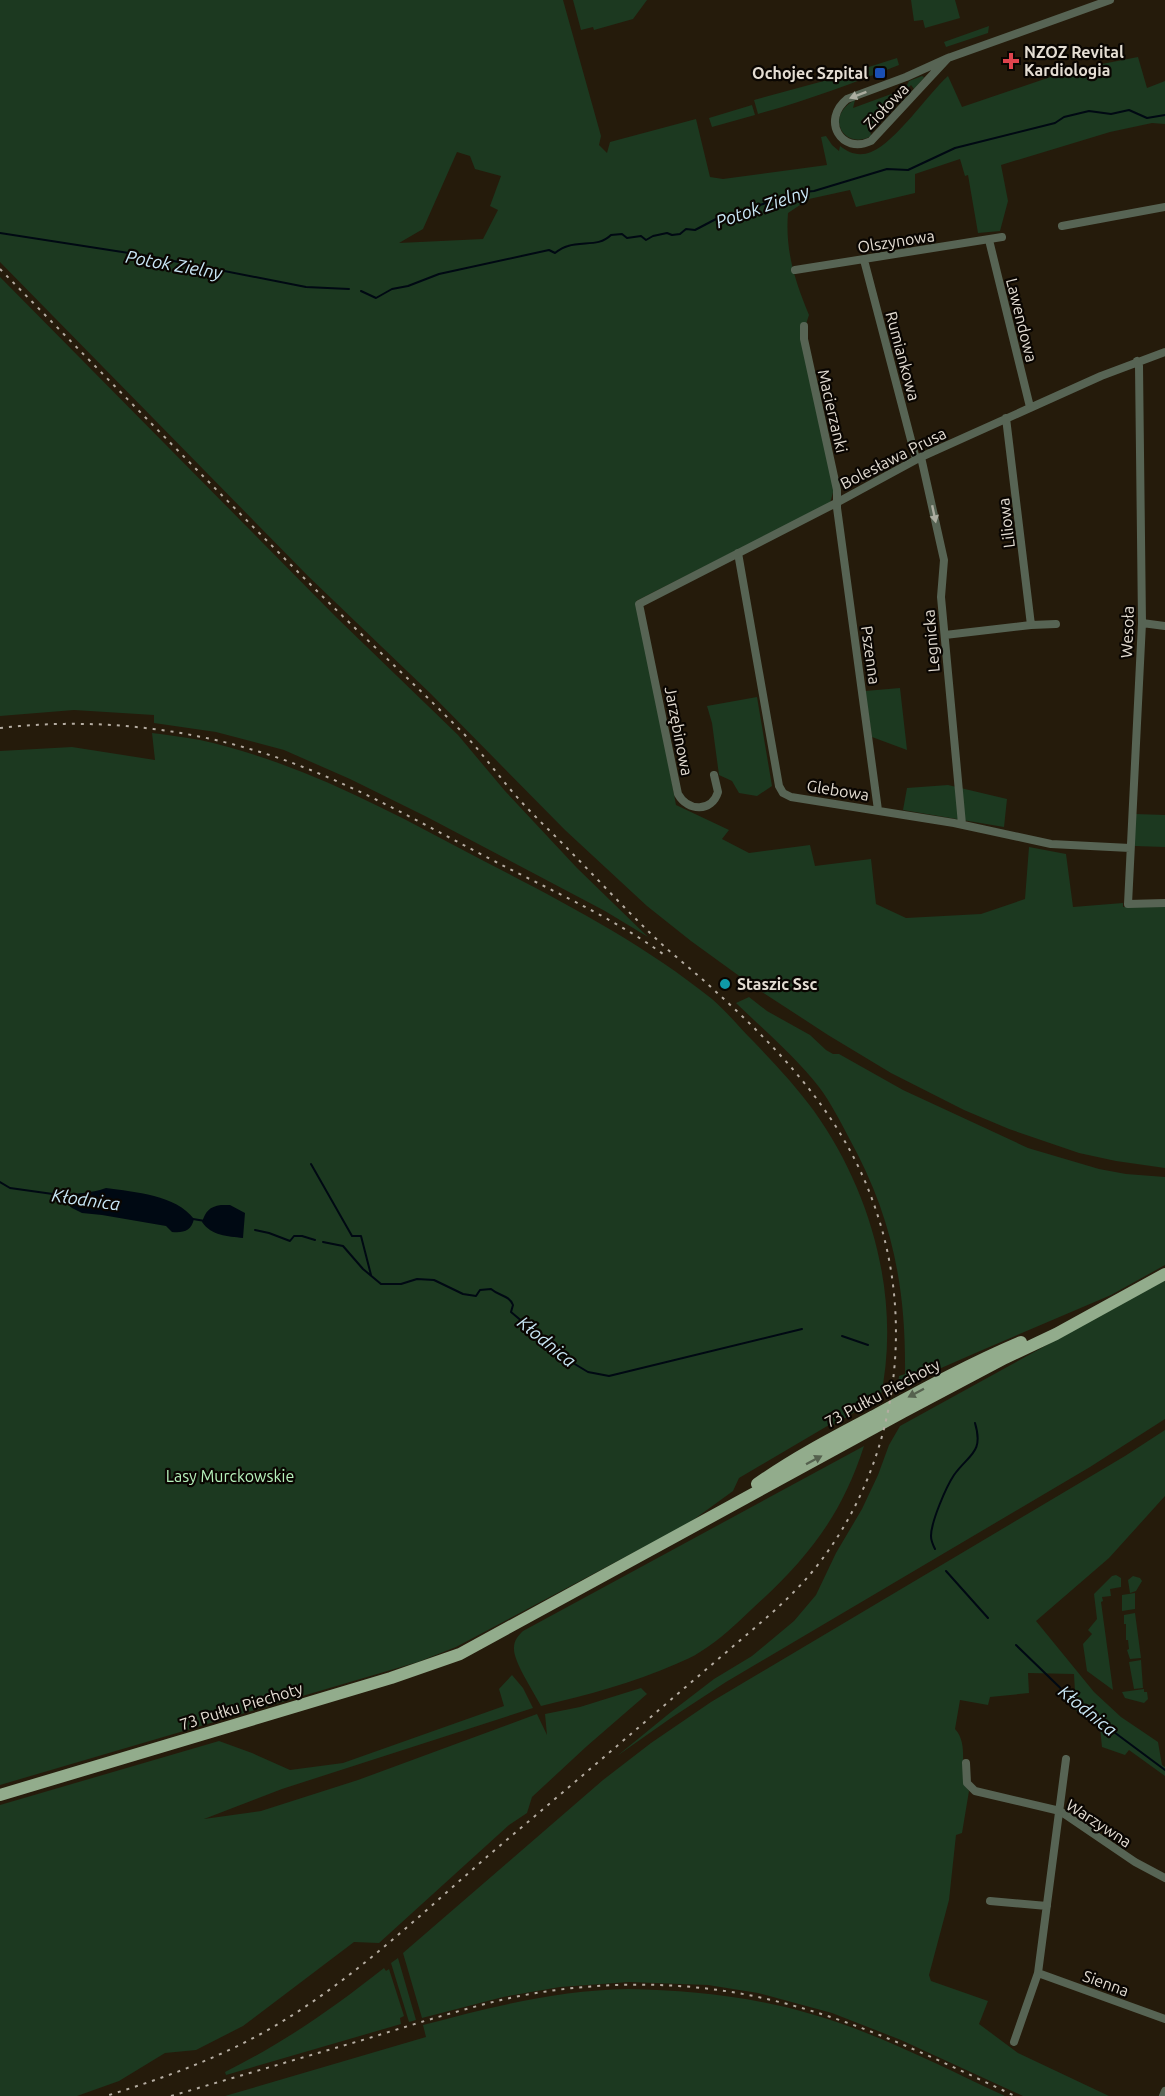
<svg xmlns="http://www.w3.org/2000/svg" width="1165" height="2096" viewBox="0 0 1165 2096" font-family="Ubuntu,sans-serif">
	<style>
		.green { fill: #1c3920; fill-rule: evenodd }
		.water { fill: #000913 }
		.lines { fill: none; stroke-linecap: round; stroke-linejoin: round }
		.stream { stroke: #000913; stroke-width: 2 }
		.street { stroke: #576454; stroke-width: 8 }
		.primary { stroke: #92ac8c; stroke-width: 12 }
		.rail { stroke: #b5ada2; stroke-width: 2; stroke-dasharray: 3 6; stroke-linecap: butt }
		.oneway { fill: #acada0 }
		.oneway2 { fill: #55614e }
		.health-dot { fill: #e0444e; stroke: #0a0602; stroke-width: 2 }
		.transit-dot { fill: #1a4fb4; stroke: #0a0602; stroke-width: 2 }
		.culture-dot { fill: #0f9aa8; stroke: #0a0602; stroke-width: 2 }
		.labels { text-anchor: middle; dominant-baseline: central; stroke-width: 4.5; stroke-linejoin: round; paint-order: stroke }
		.poi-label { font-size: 16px; font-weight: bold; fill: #e4ddd3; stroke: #0a0602; text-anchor: start }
		.street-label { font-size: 16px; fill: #e4ddd3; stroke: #0a0602 }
		.park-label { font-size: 16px; fill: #b7f2bc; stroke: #0a0602 }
		.water-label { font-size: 18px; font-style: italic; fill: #c9e7f6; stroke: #0a0602 }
	</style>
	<rect width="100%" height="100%" fill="#251b0b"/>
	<!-- green -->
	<path class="green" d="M0,0h563l38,136 -2,9 8,8 3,-11 86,-23 14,58 13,2 104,-14 -6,-28 5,-1 6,9 7,6 1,-5c9,7 19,11 31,6 25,-10 56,-57 77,-76l14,31 109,-37 67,-13 9,31 18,-7v43l-13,-1 -42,9 -109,33 7,36 -8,30 -22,2 -10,-58 -3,1 -5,-17 -45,15v19l-59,14 -6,-17 -41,9 -21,14c-3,38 7,68 21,102l-4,12 29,162 -4,14 -194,98 3,3 37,201 53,25 -7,9 27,14 61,-8 5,21 56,-7 5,45 30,14 75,-4 44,-15 4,-52 37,7 7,53 50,-4v4l42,-1v262l-49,-7 -37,-8 -70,-24 -45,-19 -73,-37 -63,-38 -75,-49 -62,-45 -44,-35 -82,-76 -134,-136 -123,-118 -308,-314zM457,152l13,4 5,13 26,7 -11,30 8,4 -15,29 -84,4 24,-14z
		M573,0h74l-14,19 -39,11 -1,-3 -12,3z
		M911,0h44l5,18 -35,10 -2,-8 -9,1z
		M989,26l-1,7 -42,14 -2,-5z
		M897,58l2,7c-48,19 -91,35 -141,49l-4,-14 77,-21z
		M922,76l2,1 -1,2 -9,10 -3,-4 -41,44 1,7c-26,15 -48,-19 -16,-36l-2,8 52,-19 4,-8z
		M752,105l3,10 -43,12 -3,-9z
		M0,277l336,340 122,118 47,56 72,77 71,69 -43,-26 -178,-94 -77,-38 -66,-29 -68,-18 -62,-9v-8l-80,-5 -74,6z
		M900,688l7,62 -35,-13 -7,-46z
		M757,697l15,89 -15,10 -18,-3 -7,-12 -13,-6 -7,-52 -5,-17z
		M152,733c16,2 32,4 48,7 100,22 190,71 280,119 79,41 161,83 232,140 15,13 28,29 42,43 21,22 42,44 60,69 58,81 88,190 66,289h-5l-45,27 -1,-2 -90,53 -6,13 -44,32 -233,124 -38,15 -418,123v-1034l72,-4 83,13z
		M948,785l59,14 -3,28 -101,-17 4,-22z
		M1135,814l30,1v32l-30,-1z
		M749,997l18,14 43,24 16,15 7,4h6l64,36 125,58 71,21 27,5 39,3v88l-54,30 -131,56 -57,25 -26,16 2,-16 6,-2c1,-88 -13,-158 -56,-236 -9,-17 -18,-35 -30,-51 -24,-31 -55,-57 -83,-84z
		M1165,1280v139l-75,48 -364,215 -55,36 -54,38 54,-44 43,-33 38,-23 42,-35 22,-26 20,-42 26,-44 16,-34 11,-30 11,-19z
		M1165,1430v66l-56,62 -73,63 58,71 27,25 37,25 4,23 3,2v9l-36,-26 -4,5 -23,-8 -3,-28 -23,-8 -2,-37 -46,-1 1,20 -39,4 -2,8 -28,-5 -5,29c16,17 1,46 14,62l-7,42 -6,2 -7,65 -20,75 2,6 57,20 -9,23 39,29 91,43h-86l-122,-56 -69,-27 -74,-20 -50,-8 -79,-3 -69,5 -57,10 -81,21 -19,-65 200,-173 48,-37 60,-41 414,-246z
		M864,1446c-23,71 -57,113 -111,162 -17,16 -33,32 -53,44 -7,5 -16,8 -24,12 -43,19 -89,31 -135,42 -7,-14 -28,-45 -27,-58 0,-8 4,-12 9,-17z
		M1116,1575l5,3v9l-11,2 1,7 -9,1 1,4 -2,1 12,88 -26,-19 -4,-27 9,-10 -4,-4 9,-11 -3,-25 18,-18z
		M1133,1576l7,2 2,3 -6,10 -6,2 -2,-13z
		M1135,1593v16l-13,2v-16z
		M1135,1613l6,45 -11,1 -3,-9 2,-1 -1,-9h-2v-16h-2v-9z
		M1141,1660l2,28 -9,1 -5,-27z
		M512,1675l11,13 10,20 -251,81 -78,30 57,-8 97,-31 179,-66 10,21 -2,-21 35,-7 61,-19 6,6 -60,52 -55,51 -5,16 -18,12 -130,118 -25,-1 -111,84 -47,24 -31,3 -46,28 -42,15h-77v-291l219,-64 33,12 38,17 53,-7 161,-57 -5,-17z
		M1144,1689v3h3l1,7 -4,4 -19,-5 -3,-6z
		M398,1958l18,62 -7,2 -18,-59z
		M384,1968l2,3 3,-2 15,47 -4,2 1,6 -175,51 -1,-3c60,-30 107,-63 159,-104z
		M628,1989c60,1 118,7 176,23 70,19 136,54 201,84h-780l201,-59 -3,-12c68,-18 135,-35 205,-36z"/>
	<!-- water -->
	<path class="water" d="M106,1188c29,4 70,7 88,31 -3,12 -10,14 -22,13l-6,-6 -64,-11 -20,-2 -10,-5 -6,-5 -2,-7c16,-4 25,-2 42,-8z
		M221,1205h9l15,8 -2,25c-16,-2 -31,-2 -41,-16 4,-11 7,-15 19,-17z"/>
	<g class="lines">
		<!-- stream -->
		<path class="stream" d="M0,233l148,23 158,31 43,2
			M361,291l15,7 16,-9 16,-3 31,-12 110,-24 6,3c4,-3 9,-6 13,-7 15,-5 31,1 43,-11l11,-1 5,4 14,-2 5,4 7,-4 14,-3 5,2 8,-1 6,-5 9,1 21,-11 12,-1 21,-9 45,-16 20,-2 73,-22 21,1 47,-22 100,-25 9,-6 25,-6 22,3 18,-4 18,8 18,-3
			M311,1164l41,72h9l10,39
			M0,1182l10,6 57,8
			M193,1219l12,2
			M255,1230l14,3 21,8 4,-5h8l13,4
			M323,1242l20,4 20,23 18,15h20l16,-5 17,1 29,14 13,2 4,-6 11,-1c8,7 18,6 22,16l-2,7 57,48 20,12 21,4 193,-47
			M842,1336l26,9
			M935,1549c-2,-4 -4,-8 -4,-13 0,-14 15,-49 23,-61 15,-21 30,-22 21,-52
			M946,1571l42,47
			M1016,1645l63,61 86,64"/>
		<!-- street -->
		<path class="street" d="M948,58l-77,83c-30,14 -50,-21 -24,-42l59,-22 42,-19 162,-58
			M1062,226l103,-19
			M989,240l41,167
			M864,260l52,199
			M795,270l207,-33
			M804,326v13l33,151v18l41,302
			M1137,361l2,5 3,257 -14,281 37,-1
			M921,457l23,103 -3,37 21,227
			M738,553l41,233 4,7 8,4 163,26 97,21 79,4
			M1142,623l23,3
			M1031,625l25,-1
			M945,635l86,-10 -25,-207
			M714,775l4,17c-6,20 -30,20 -40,2l-39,-190 199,-102 83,-45 180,-81 64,-24
			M966,1763l1,20 8,8 85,20 75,51 30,16
			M990,1901l57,5
			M1038,1973l127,46
			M1014,2042l24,-69 28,-214
			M1163,2096l2,-5"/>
		<!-- primary -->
		<path class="primary" d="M757,1484c35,-25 73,-45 111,-65 50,-27 101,-55 153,-77
			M0,1795l391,-117 69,-24 443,-242 102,-54 51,-24 109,-60"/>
		<!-- rail -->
		<path class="rail" d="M0,269c104,106 207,212 312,317 50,50 103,98 153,149 16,17 30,36 45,54 16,19 33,35 50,52 35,35 69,73 106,107 16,14 32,27 47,41 66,60 128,125 159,210 45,120 26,261 -52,363 -22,29 -49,52 -76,75 -83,71 -165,142 -248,212 -72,62 -141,130 -223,178 -53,31 -109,51 -167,69
			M0,728c104,-12 211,2 308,41 65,26 126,61 188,93 56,29 116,55 167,92
			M171,2096c65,-19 130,-38 195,-57 45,-14 90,-28 135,-39 87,-20 184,-21 270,0 86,20 165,59 244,96"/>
	</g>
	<!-- one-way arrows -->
	<defs><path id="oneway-solid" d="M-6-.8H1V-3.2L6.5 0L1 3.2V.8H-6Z" transform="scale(1.5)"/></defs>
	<g class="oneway">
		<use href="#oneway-solid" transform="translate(858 95) rotate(159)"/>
		<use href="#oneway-solid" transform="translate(934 514) rotate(78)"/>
	</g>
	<g class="oneway2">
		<use href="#oneway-solid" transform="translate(916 1393) rotate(152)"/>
		<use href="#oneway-solid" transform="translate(814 1460) rotate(-28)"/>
	</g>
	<!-- markers -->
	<path class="health-dot" d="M1008 52h6v6h6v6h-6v6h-6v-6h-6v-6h6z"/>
	<rect class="transit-dot" x="874" y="67" width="12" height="12" rx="3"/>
	<circle class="culture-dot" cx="725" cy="984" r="6"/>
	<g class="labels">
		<!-- poi labels -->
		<g class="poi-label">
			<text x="1024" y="52">NZOZ Revital<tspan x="1024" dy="18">Kardiologia</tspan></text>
			<text x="868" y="73" text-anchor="end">Ochojec Szpital</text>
			<text x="737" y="984">Staszic Ssc</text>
		</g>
		<!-- street labels -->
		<g class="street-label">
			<text transform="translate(886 106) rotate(-46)">Ziołowa</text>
			<text transform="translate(896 241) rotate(-9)">Olszynowa</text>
			<text transform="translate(1022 320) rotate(76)">Lawendowa</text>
			<text transform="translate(903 356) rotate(75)">Rumiankowa</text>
			<text transform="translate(833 411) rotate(77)">Macierzanki</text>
			<text transform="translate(893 458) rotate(-27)">Bolesława Prusa</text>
			<text transform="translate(1006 523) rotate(-97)">Liliowa</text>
			<text transform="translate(1127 632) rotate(-88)">Wesoła</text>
			<text transform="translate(931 641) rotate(-95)">Legnicka</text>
			<text transform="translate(871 655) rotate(82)">Pszenna</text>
			<text transform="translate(679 731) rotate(79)">Jarzębinowa</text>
			<text transform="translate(838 790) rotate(9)">Glebowa</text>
			<text transform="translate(882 1393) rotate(-28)">73 Pułku Piechoty</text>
			<text transform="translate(241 1706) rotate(-17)">73 Pułku Piechoty</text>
			<text transform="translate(1099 1823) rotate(33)">Warzywna</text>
			<text transform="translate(1106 1983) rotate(20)">Sienna</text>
		</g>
		<!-- park labels -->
		<g class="park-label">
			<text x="230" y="1476">Lasy Murckowskie</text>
		</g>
		<!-- water labels -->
		<g class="water-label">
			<text transform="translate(762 206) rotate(-19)">Potok Zielny</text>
			<text transform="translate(174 264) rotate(10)">Potok Zielny</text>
			<text transform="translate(86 1199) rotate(8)">Kłodnica</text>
			<text transform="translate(547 1341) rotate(39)">Kłodnica</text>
			<text transform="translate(1088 1710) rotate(39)">Kłodnica</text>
		</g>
	</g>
</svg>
